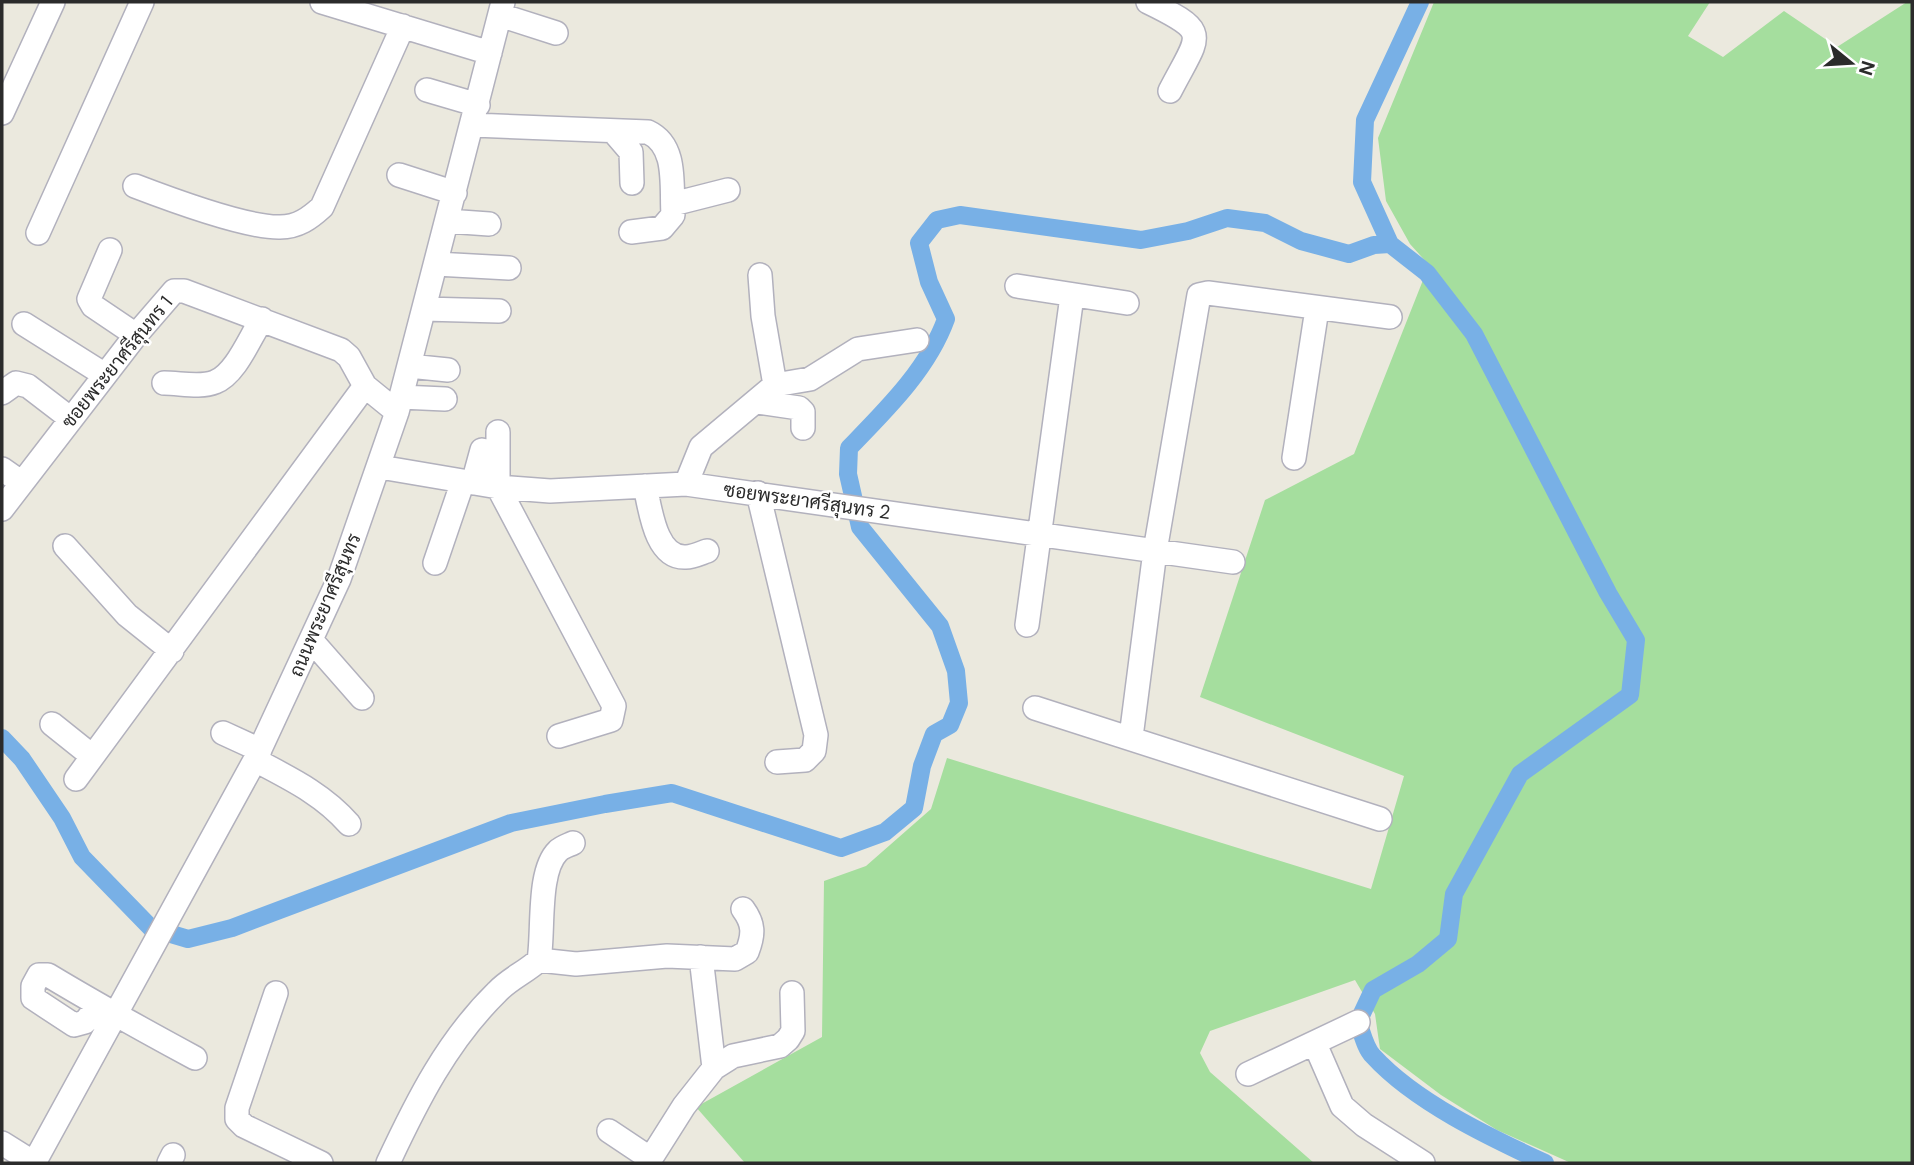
<svg xmlns="http://www.w3.org/2000/svg" width="1914" height="1165" viewBox="0 0 1914 1165" font-family="'DM Sans',Sarabun,sans-serif">
	<style>
		.green { fill: #a5de9e }
		.lines { fill: none; stroke-linecap: round; stroke-linejoin: round }
		.canal { stroke: #78b0e6; stroke-width: 18 }
		.minor-casing { stroke: #b2b1bd; stroke-width: 26 }
		.minor { stroke: #fff; stroke-width: 23 }
		.labels { text-anchor: middle; dominant-baseline: central; stroke-width: 5; stroke-linejoin: round; paint-order: stroke }
		.street-label { font-size: 19px; fill: #2b2b2b; stroke: #fff }
	</style>
	<rect width="100%" height="100%" fill="#ebe9de"/>
	<!-- green -->
	<path class="green" d="M1434,2h276l-22,34 35,21 61,-46 53,36 70,-45h5v1161h-341l-74,-33 -56,-35 -61,-46 -5,-35 -20,-34 -145,51 -10,22 10,19 104,91h-569l-49,-56 126,-70 2,-156 42,-15 65,-57 16,-51 424,131 33,-113 -204,-79 65,-197 89,-46 75,-189 -19,-21 -24,-43 -8,-63z"/>
	<g class="lines">
		<!-- canal -->
		<path class="canal" d="M1390,244l-28,-62 3,-62 55,-118
			M2,738l20,21 40,59 20,39 69,71 37,11 44,-11 279,-105 94,-19 67,-11 169,55 44,-16 29,-24 8,-42 12,-32 16,-9 9,-22 -3,-32 -16,-45 -80,-99 -12,-53 1,-26c37,-38 79,-79 97,-129l-17,-37 -10,-39 18,-23 23,-5 181,25 47,-9 39,-13 38,5 36,18 48,13 25,-9 16,-1 37,29 47,61 134,259 28,47 -6,55 -110,79 -66,120 -6,45 -30,25 -45,26 -15,32c4,10 7,26 15,34 42,46 116,81 172,107"/>
		<!-- minor casing -->
		<g class="minor-casing">
			<path id="minor" d="M322,2l168,51
				M1148,2c64,31 52,31 22,89
				M500,15l56,18
				M427,90l51,15
				M2,113l51,-111
				M473,125l175,7c30,14 23,54 25,83l-11,13 -31,4
				M613,131l18,21 1,31
				M399,175l56,18
				M135,186c34,13 112,42 145,41 18,0 30,-9 42,-20l81,-181
				M673,204l55,-14
				M447,221l42,3
				M38,233l104,-231
				M110,250l-21,49 4,7 43,29
				M436,264l73,4
				M1017,286l110,17
				M424,309l75,2
				M24,324l81,51
				M409,366l39,4
				M164,383c16,0 37,5 51,-1 21,-8 35,-45 47,-63
				M775,385l35,-6 48,-30 59,-9
				M2,393l14,-10 12,3 43,33
				M401,397l44,2
				M757,402l42,6 4,4v16
				M498,432v55l116,219 -3,14 -52,16
				M1294,458l23,-149
				M380,467l118,20 52,4 136,-7 547,78
				M2,469l20,14
				M473,483l9,-33
				M686,484l15,-37 74,-62 -12,-69 -3,-41
				M645,486c5,21 10,73 41,71 7,0 15,-4 21,-6
				M758,493l58,242 -2,16 -9,9 -28,2
				M2,509l134,-174 38,-44h10l157,59 8,7 16,29 32,26
				M65,546l62,69 45,36
				M435,563l28,-82
				M1027,625l45,-329
				M312,641l50,57
				M1035,708l345,111
				M52,724l40,32
				M223,733l37,17
				M1131,737l24,-186 44,-256 9,-2 182,24
				M255,760c34,18 68,34 94,64
				M76,779l289,-393
				M539,960c5,-28 -2,-89 19,-109 4,-4 11,-6 15,-8
				M276,993l-39,115v11l7,7 77,37
				M98,1006l-13,16 -11,3 -41,-27v-12l6,-11h9c48,29 97,56 147,83
				M1315,1044l27,62 22,19 59,38
				M714,1068l19,-12 47,-10 8,-7 5,-8 -1,-38
				M1248,1074l110,-52
				M609,1131l42,28
				M2,1143l32,20
				M34,1163l221,-403 84,-181 58,-167 106,-410
				M169,1163l4,-8
				M388,1163c29,-62 59,-122 109,-171 12,-13 29,-20 42,-32l37,4 91,-8 68,3 12,-7c7,-18 7,-28 -4,-43
				M648,1163l36,-57 30,-38 -13,-111"/>
		</g>
		<!-- minor -->
		<use href="#minor" class="minor"/>
	</g>
	<g class="labels">
		<!-- street labels -->
		<g class="street-label">
			<text transform="translate(117 362) rotate(-51)">ซอยพระยาศรีสุนทร 1</text>
			<text transform="translate(807 501) rotate(8)">ซอยพระยาศรีสุนทร 2</text>
			<text transform="translate(325 605) rotate(-67)">ถนนพระยาศรีสุนทร</text>
		</g>
	</g>
	<!-- border -->
	<rect width="1914" height="1165" fill="none" stroke="#2b2b2b" stroke-width="7"/>
	<!-- north arrow -->
	<g transform="translate(1851 63) rotate(108)" stroke="#ffffff" stroke-width="5" paint-order="stroke">
	<path d="M0-5L12 26L0 18L-12 26Z" fill="#2b2b2b"/>
	<text y="-10" font-size="19" font-weight="bold" text-anchor="middle" fill="#2b2b2b">N</text>
	</g>
</svg>
